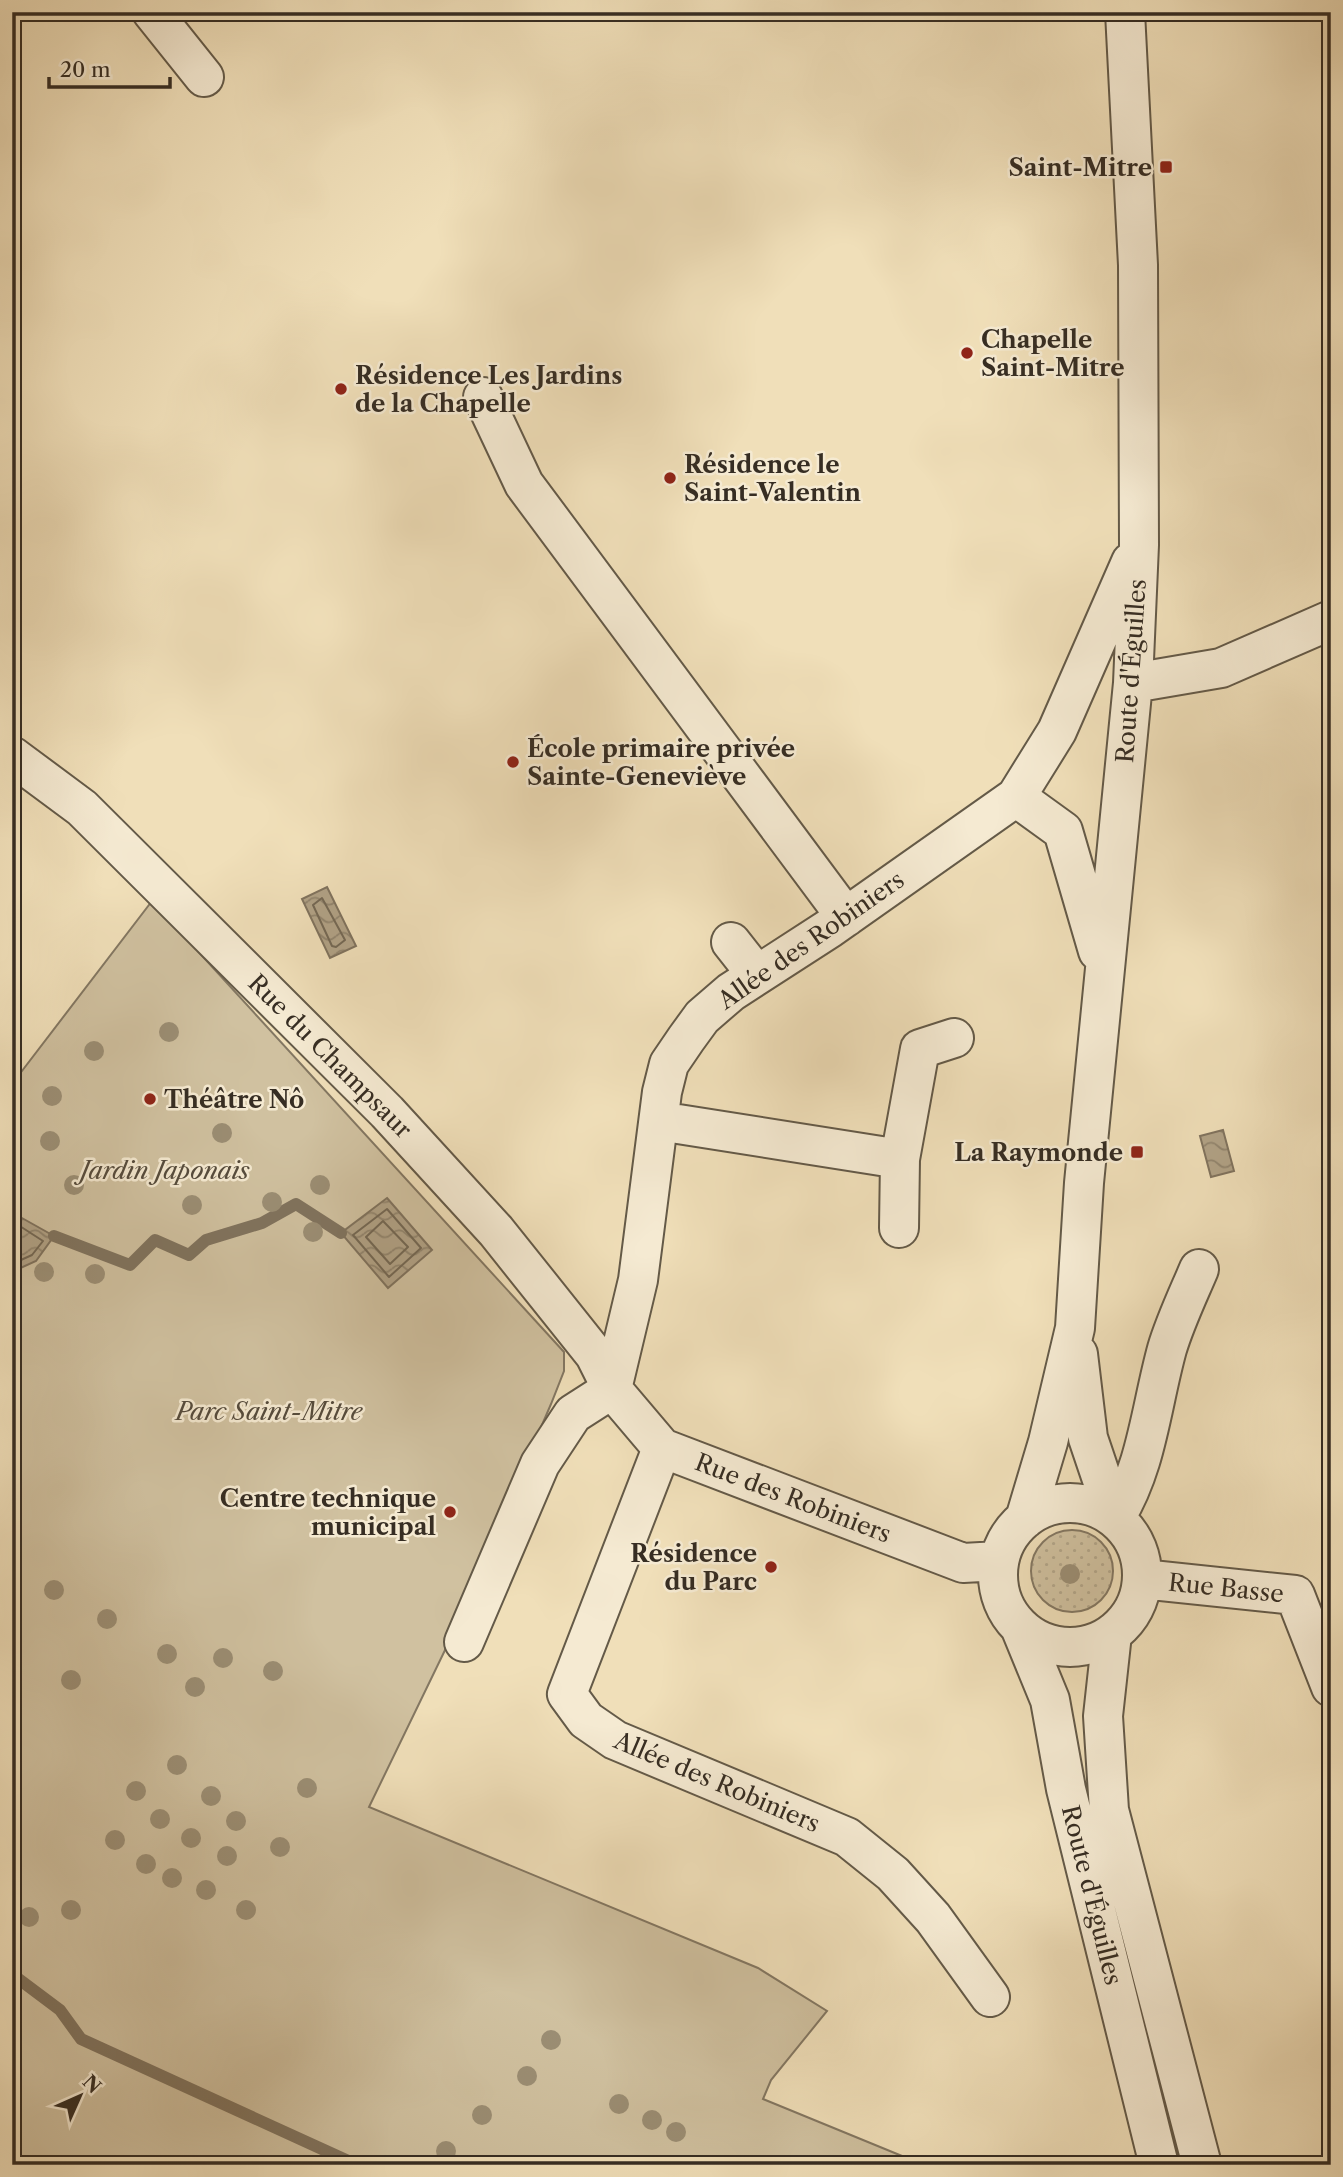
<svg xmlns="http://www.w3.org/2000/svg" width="1343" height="2177" viewBox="0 0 1343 2177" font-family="'Libre Caslon Text',serif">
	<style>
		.grass { fill: url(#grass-dots); stroke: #837762; stroke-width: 2 }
		.park { fill: #d0c1a0; stroke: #837762; stroke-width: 2 }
		.water { fill: url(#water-waves); stroke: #80735e; stroke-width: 2 }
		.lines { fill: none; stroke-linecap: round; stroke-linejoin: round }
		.shore { stroke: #746854; stroke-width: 2 }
		.stream { stroke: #80735e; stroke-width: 12 }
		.minor-casing { stroke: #645a48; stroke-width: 42 }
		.minor { stroke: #f5ead2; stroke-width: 38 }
		.tree { fill: #9b8e74 }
		.poi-dot { fill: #8f2418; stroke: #f5ead2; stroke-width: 2.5 }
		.labels { text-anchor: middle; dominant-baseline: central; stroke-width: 5; stroke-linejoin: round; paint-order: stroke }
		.poi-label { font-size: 24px; font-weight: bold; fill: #362d23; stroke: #f5ead2; text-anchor: start }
		.street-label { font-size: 24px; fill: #362d23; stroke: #f5ead2 }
		.park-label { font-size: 24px; font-style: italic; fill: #554b3c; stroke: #f5ead2 }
	</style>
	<defs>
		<pattern id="grass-dots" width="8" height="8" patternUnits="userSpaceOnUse" patternTransform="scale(1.75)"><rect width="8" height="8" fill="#d0c1a0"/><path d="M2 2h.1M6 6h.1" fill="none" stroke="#b3a68a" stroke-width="1.8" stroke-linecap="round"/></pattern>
		<pattern id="water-waves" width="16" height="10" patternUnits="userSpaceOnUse" patternTransform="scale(1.75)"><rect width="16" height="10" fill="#b1a286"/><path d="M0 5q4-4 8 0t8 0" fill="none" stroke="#91846d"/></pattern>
	</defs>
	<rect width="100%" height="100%" fill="#f0dfb9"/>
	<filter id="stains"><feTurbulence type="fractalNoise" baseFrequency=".00286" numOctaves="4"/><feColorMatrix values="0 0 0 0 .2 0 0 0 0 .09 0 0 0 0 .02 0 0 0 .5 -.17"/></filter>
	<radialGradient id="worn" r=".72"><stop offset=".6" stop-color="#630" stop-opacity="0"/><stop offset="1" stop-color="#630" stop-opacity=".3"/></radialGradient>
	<!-- grass -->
	<path class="grass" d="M1031 1571a41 41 0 1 1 82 0a41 41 0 1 1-82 0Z"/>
	<!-- park -->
	<path class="park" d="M152,901l412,451v19l-13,33 -104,242 -78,161 389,161 69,43 -56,69 -8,19 161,66h-912v-1081z"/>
	<!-- water -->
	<path class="water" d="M327,887l29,59 -26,12 -28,-59z
		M1223,1130l11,41 -23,6 -11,-41z
		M387,1198l45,52 -44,38 -47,-55z
		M13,1213l41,23 -18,25 -22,10z"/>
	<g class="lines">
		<!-- shore -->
		<path class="shore" d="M322,898l23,42 -9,7 -4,-1 -19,-41z
			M387,1209l34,39 -32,29 -36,-42z
			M12,1221l31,20 -11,14 -20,9
			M383,1221l25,26 -18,17 -24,-27z"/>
		<!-- stream -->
		<path class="stream" d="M54,1236l76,29 25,-25 34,15 17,-15 56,-17 34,-19 45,29
			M12,1974l48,36 21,29 276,126"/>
		<!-- minor casing -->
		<g class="minor-casing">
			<path id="minor" d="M152,12l52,65
				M483,397l41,87 322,433
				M1133,683l88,-15 110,-48
				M12,756l70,52 305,304 109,119 99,124 17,34 50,59 301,115 36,-2
				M1016,797l47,34 35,120
				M731,942l26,33
				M659,1121l241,38
				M899,1228l1,-69 20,-110 34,-11
				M1078,1354l10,84 27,80
				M612,1389l26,-109 24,-188 7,-28 17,-25 16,-22 29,-25 99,-64 186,-131 41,-66 74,-169
				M662,1448l-95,246 19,26 29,20 232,97 46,37 40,44 57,79
				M998 1575a72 72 0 1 1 144 0a72 72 0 1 1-144 0Z
				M1115,1518c32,-51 36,-111 52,-169 8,-27 21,-54 32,-80
				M1025,1519l23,-77 27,-114 9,-145 49,-500 6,-138 -1,-280 -13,-253
				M1142,1579l153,16 36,92
				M1020,1627l30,73 16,89 93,376
				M1112,1634l-9,82 6,94 93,355
				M464,1642l76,-178 33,-50 39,-25"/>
		</g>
		<!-- minor -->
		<use href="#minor" class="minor"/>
	</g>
	<!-- trees -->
	<g class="tree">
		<circle cx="169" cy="1032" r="10"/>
		<circle cx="94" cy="1051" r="10"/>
		<circle cx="52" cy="1096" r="10"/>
		<circle cx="222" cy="1133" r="10"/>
		<circle cx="50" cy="1141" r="10"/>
		<circle cx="74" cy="1185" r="10"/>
		<circle cx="320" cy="1185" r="10"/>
		<circle cx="272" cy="1202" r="10"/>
		<circle cx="192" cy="1205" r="10"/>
		<circle cx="313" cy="1232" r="10"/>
		<circle cx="44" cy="1272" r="10"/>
		<circle cx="95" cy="1274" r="10"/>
		<circle cx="1070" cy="1574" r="10"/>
		<circle cx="54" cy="1590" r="10"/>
		<circle cx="107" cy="1619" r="10"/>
		<circle cx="167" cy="1654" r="10"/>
		<circle cx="223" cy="1658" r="10"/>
		<circle cx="273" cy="1671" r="10"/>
		<circle cx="71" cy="1680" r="10"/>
		<circle cx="195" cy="1687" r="10"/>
		<circle cx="177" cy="1765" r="10"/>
		<circle cx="307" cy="1788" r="10"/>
		<circle cx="136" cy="1791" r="10"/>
		<circle cx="211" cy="1796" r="10"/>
		<circle cx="160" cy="1819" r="10"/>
		<circle cx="236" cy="1821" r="10"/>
		<circle cx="191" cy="1838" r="10"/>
		<circle cx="115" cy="1840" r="10"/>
		<circle cx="280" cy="1847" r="10"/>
		<circle cx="227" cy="1856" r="10"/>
		<circle cx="146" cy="1864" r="10"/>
		<circle cx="172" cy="1878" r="10"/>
		<circle cx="206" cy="1890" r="10"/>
		<circle cx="71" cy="1910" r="10"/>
		<circle cx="246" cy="1910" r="10"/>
		<circle cx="29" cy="1917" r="10"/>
		<circle cx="551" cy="2040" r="10"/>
		<circle cx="527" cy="2076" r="10"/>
		<circle cx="619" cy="2104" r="10"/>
		<circle cx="482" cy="2115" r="10"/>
		<circle cx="652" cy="2120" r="10"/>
		<circle cx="676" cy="2132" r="10"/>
		<circle cx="446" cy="2151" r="10"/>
	</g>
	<!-- markers -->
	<g class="poi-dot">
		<rect x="1159" y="160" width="14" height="14" rx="3.5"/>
		<circle cx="967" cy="353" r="7"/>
		<circle cx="341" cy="389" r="7"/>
		<circle cx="670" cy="478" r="7"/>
		<circle cx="513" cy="762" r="7"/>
		<circle cx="150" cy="1099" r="7"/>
		<rect x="1130" y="1145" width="14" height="14" rx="3.5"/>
		<circle cx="450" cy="1512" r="7"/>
		<circle cx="771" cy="1567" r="7"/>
	</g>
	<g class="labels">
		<!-- poi labels -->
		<g class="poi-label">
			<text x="1152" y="167" text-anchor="end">Saint-Mitre</text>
			<text x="981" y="339">Chapelle<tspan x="981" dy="28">Saint-Mitre</tspan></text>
			<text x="355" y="375">Résidence Les Jardins<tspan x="355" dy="28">de la Chapelle</tspan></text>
			<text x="684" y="464">Résidence le<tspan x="684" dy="28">Saint-Valentin</tspan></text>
			<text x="527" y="748">École primaire privée<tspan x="527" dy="28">Sainte-Geneviève</tspan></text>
			<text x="164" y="1099">Théâtre Nô</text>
			<text x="1123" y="1152" text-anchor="end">La Raymonde</text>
			<text x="436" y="1498" text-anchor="end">Centre technique<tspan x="436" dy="28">municipal</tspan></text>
			<text x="757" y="1553" text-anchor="end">Résidence<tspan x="757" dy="28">du Parc</tspan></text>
		</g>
		<!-- street labels -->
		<g class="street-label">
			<text transform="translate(1131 671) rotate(-86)">Route d'Éguilles</text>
			<text transform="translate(811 940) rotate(-35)">Allée des Robiniers</text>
			<text transform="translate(330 1056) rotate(45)">Rue du Champsaur</text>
			<text transform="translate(793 1498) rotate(21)">Rue des Robiniers</text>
			<text transform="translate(1226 1588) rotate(6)">Rue Basse</text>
			<text transform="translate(717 1782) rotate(23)">Allée des Robiniers</text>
			<text transform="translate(1092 1895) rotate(76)">Route d'Éguilles</text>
		</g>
		<!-- park labels -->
		<g class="park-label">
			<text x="165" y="1170">Jardin Japonais</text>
			<text x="269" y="1411">Parc Saint-Mitre</text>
		</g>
	</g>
	<!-- margin -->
	<rect width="1343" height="2177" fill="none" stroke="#f0dfb9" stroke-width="42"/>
	<rect x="14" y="14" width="1315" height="2149" fill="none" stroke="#362d23" stroke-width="3.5"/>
	<rect x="21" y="21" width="1301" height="2135" fill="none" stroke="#362d23" stroke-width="2"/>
	<!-- north arrow -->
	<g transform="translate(80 2096) rotate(45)" stroke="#f5ead2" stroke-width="5" paint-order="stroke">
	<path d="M0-5L12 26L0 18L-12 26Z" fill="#362d23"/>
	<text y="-10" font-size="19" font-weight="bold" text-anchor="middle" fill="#362d23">N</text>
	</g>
	<!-- scale -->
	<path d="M49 77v10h121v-10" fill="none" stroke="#362d23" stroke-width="3.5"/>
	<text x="60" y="77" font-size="21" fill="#362d23" stroke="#f5ead2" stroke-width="5" paint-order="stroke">20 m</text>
	<rect width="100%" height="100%" filter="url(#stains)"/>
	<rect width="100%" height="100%" fill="url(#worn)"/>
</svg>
